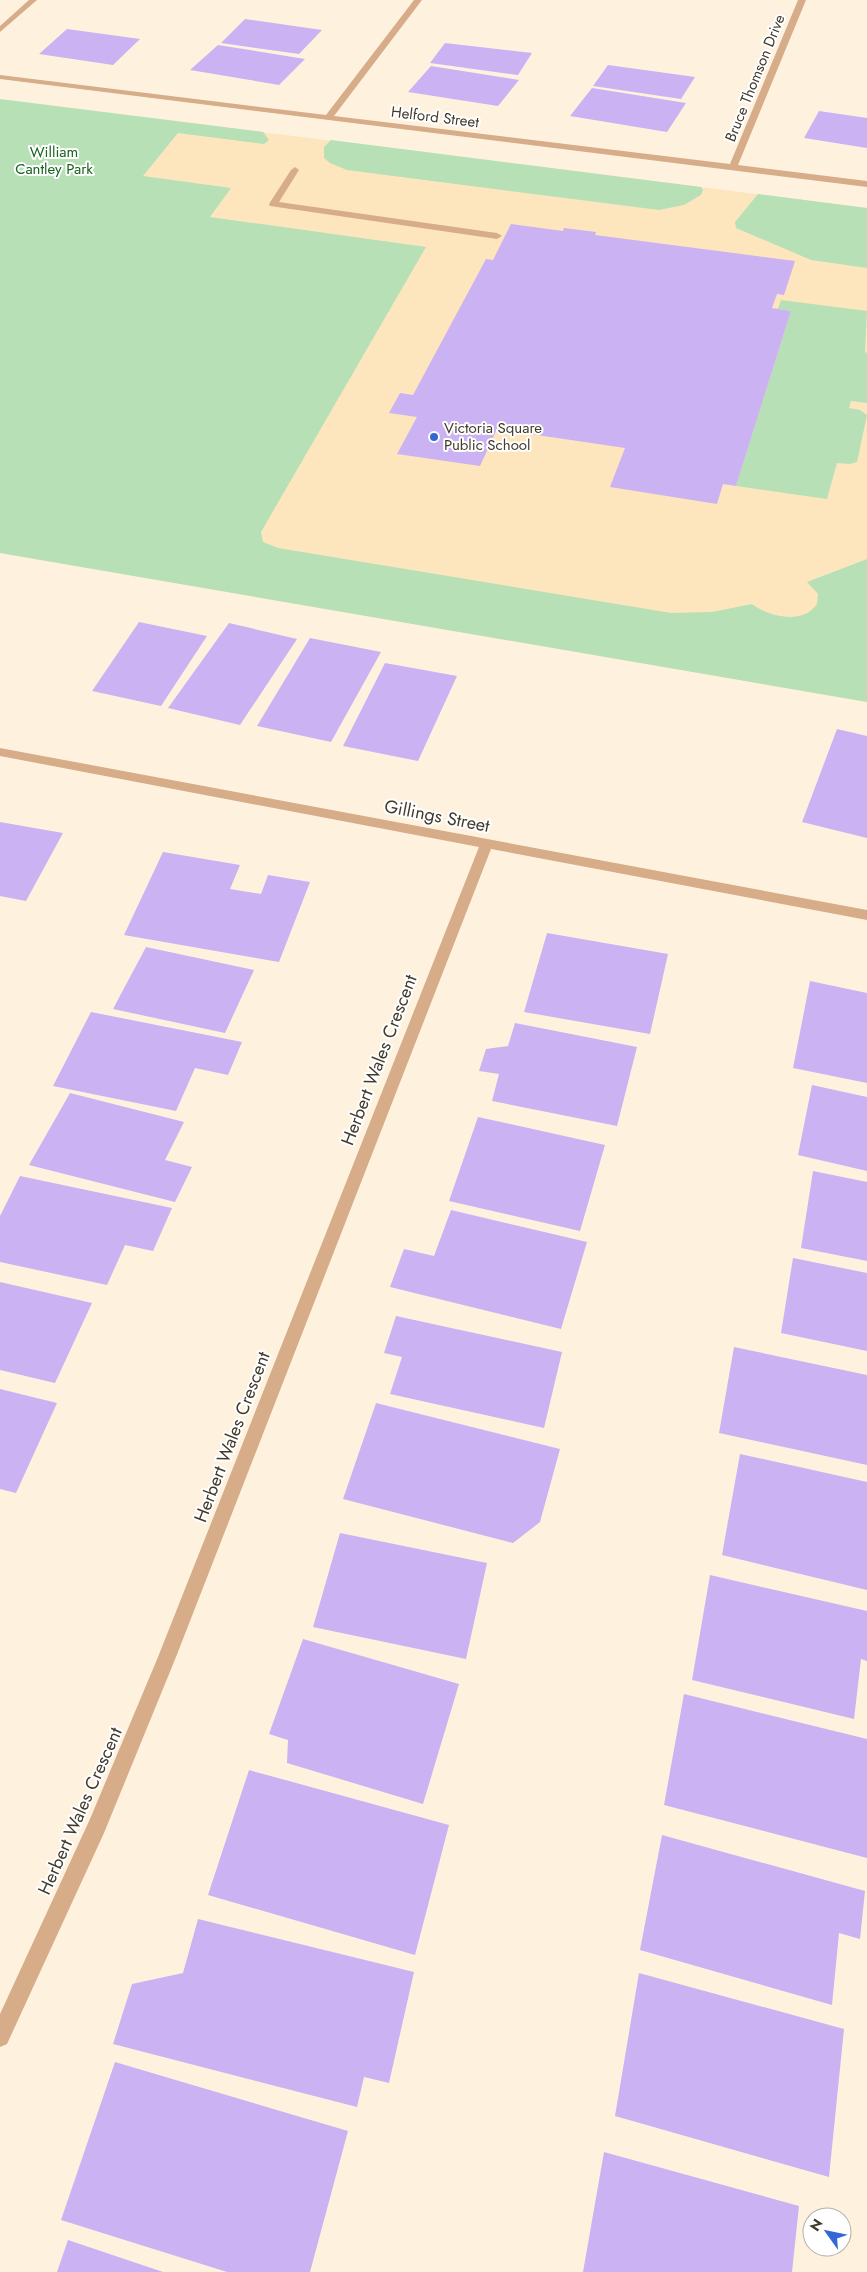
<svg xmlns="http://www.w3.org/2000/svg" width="867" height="2272" viewBox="0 0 867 2272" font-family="Jost,sans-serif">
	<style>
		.built { fill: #fde6be }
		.green { fill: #b7e0b6 }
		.building { fill: #cab2f3 }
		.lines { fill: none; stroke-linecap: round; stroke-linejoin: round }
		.lane { fill: #d7ac89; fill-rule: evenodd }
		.street { fill: #d7ac89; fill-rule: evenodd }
		.poi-dot { fill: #3267d5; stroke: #fff; stroke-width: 2 }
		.labels { text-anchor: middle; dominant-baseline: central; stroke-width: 4; stroke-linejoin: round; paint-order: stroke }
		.far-street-label { font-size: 15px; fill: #423a2d; stroke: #fff }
		.far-park-label { font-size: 15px; fill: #1a6320; stroke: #fff }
		.far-poi-label { font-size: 15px; fill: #423a2d; stroke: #fff; text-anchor: start }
		.street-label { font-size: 18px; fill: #423a2d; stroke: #fff }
	</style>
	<rect width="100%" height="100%" fill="#fef2df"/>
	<!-- built -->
	<path class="built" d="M159,119l708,89v494l-867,-149v-232z"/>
	<!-- green -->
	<path class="green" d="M0,99l263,33 6,8 -5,4 -86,-11 -35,43 88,12 -21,29 216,30 -165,285 2,10 15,6 393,65 41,-1 40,-8c17,13 51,21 65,0l1,-10 -11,-12 60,-23v143l-867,-149z
		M331,140l370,47 2,3 -2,5 -17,10 -25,5 -312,-40 -17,-7 -6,-5v-11z
		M758,194l109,14v60l-56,-8 -75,-32 -1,-6z
		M781,300l86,11 -2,41 2,1v50l-16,-2 -2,7 11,2 7,5 -10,47 -7,2 -13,-1 -10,36 -91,-13 55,-175 -13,-2z"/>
	<!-- building -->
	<path class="building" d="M245,19l77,11 -23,24 -78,-11z
		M67,29l73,10 -27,26 -74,-11z
		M445,43l87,10 -14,22 -88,-12z
		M218,45l87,14 -26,26 -89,-15z
		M608,65l87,12 -14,22 -88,-13z
		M431,66l88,14 -21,26 -90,-14z
		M592,88l94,15 -19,29 -97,-16z
		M819,111l48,7v30l-63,-10z
		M511,224l52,7 1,-3 32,4 -1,3 200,26 -11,34 -7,-1 -5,14 19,3 -55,175 -13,-2 -6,20 -107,-17 15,-39 -128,-19 -17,37 -83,-12 20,-37 -28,-4 11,-20 13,2 73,-136 7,1z
		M139,622l68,14 -46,70 -69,-15z
		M229,623l68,16 -57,86 -72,-17z
		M310,638l71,14 -50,90 -74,-16z
		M385,663l72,13 -39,85 -75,-15z
		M837,729l30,7v102l-65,-16z
		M0,822l63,11 -37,68 -26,-5z
		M163,852l77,13 -10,24 31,5 7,-19 42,7 -31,80 -155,-27z
		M547,933l121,21 -18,80 -126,-22z
		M146,947l108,23 -29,63 -112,-24z
		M810,981l57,12v90l-74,-15z
		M91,1012l151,30 -14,33 -33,-7 -19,43 -123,-25z
		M515,1023l122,24 -20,79 -125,-25 7,-27 -20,-3 7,-22 22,-3z
		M812,1085l55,12v74l-69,-16z
		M70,1093l114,29 -19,38 27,7 -17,35 -146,-37z
		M478,1117l127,28 -25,86 -131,-30z
		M813,1171l54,11v79l-66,-13z
		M20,1176l152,32 -19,43 -28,-6 -18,40 -107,-23v-46z
		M451,1210l136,32 -26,87 -171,-42 14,-38 30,7z
		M793,1258l74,15v78l-86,-18z
		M0,1282l92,21 -37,80 -55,-13z
		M396,1316l166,36 -18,76 -154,-34 12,-37 -18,-4z
		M734,1347l133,28v90l-148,-32z
		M0,1389l57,14 -41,90 -16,-4z
		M376,1403l184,46 -20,73 -27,21 -170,-44z
		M740,1454l127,28v108l-145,-35z
		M340,1533l147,30 -21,96 -153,-32z
		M710,1575l157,36v50l-6,-2 -7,60 -162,-39z
		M303,1639l156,45 -36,120 -136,-41 1,-23 -19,-6z
		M684,1694l183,45v119l-203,-53z
		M249,1770l200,55 -34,130 -207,-60z
		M662,1835l203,56 -5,48 -21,-6 -7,72 -192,-55z
		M198,1919l216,53 -25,111 -25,-6 -7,30 -244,-63 19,-60 51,-11z
		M639,1973l205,56 -15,148 -214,-61z
		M115,2062l233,69 -38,141h-83l-166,-52z
		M604,2152l195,54 -7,66h-209z
		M68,2240l95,32h-106z"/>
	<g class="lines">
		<!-- lane -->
		<path class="lane" d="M295,167l4,3 -20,32 218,31 5,3 -5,3 -227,-33 -1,-2 22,-34z"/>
		<!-- street -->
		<path class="street" d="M29,0h8l-37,32v-6z
			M414,0h8l-88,116 396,48 68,-164h8l-68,165 129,16v6l-867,-108v-4l326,40z
			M0,748l867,162v10l-376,-71 -315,808 -72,176 -97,211 -7,3v-33l90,-195 68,-162 321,-810 -479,-91z"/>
	</g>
	<!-- markers -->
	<circle class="poi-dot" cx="434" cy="437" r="5"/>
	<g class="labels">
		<!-- far-street labels -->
		<g class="far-street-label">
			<text transform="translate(755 78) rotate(-68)">Bruce Thomson Drive</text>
			<text transform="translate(435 117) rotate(7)">Helford Street</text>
		</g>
		<!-- far-park labels -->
		<g class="far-park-label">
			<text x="54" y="152">William<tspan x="54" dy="17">Cantley Park</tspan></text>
		</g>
		<!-- far-poi labels -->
		<g class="far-poi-label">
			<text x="444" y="428">Victoria Square<tspan x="444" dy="17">Public School</tspan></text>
		</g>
		<!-- street labels -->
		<g class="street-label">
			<text transform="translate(437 816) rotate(11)">Gillings Street</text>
			<text transform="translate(379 1060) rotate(-69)">Herbert Wales Crescent</text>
			<text transform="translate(232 1437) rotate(-69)">Herbert Wales Crescent</text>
			<text transform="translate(80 1811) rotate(-66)">Herbert Wales Crescent</text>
		</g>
	</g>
	<!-- north arrow -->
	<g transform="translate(827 2232) rotate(303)"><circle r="24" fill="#ffffff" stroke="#b3b0ab"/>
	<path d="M0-4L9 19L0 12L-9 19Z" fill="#3267d5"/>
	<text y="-8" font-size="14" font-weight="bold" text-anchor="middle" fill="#423a2d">N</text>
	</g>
</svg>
